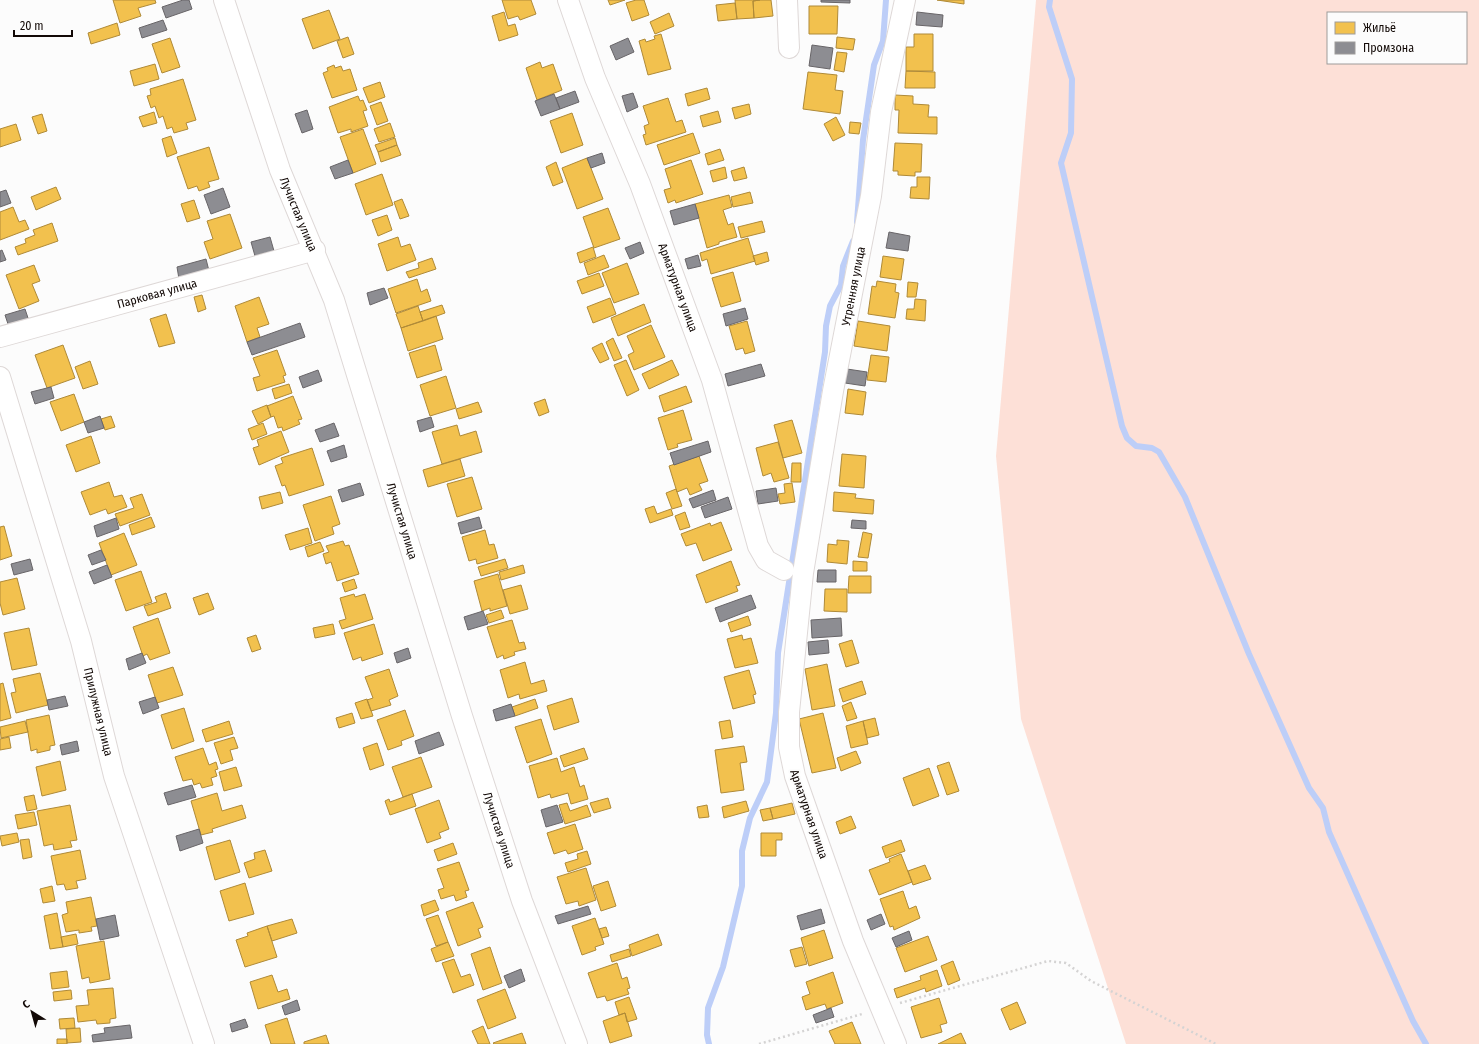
<svg xmlns="http://www.w3.org/2000/svg" width="1479" height="1044" viewBox="0 0 1479 1044" font-family="'Fira Sans Condensed',sans-serif">
	<style>
		.green { fill: #fde0d7; fill-rule: evenodd }
		.homes { fill: #f2c14e; stroke: #af8a38 }
		.industry { fill: #8d8d92; stroke: #686568 }
		.lines { fill: none; stroke-linecap: round; stroke-linejoin: round }
		.stream { stroke: #bdcef8; stroke-width: 6 }
		.minor-casing { stroke: #ded8d7; stroke-width: 22 }
		.path { stroke: #d4d3d3; stroke-width: 2.5; stroke-dasharray: 2 3; stroke-linecap: butt }
		.minor { stroke: #fff; stroke-width: 20 }
		.labels { text-anchor: middle; dominant-baseline: central; stroke-width: 4; stroke-linejoin: round; paint-order: stroke }
		.street-label { font-size: 12px; fill: #120906; stroke: #fcfcfc }
	</style>
	<rect width="100%" height="100%" fill="#fcfcfc"/>
	<!-- green -->
	<path class="green" d="M1036,0h443v1044h-353l-105,-325 -25,-263zM1328,13h138v50h-138z"/>
	<!-- homes -->
	<path class="homes" d="M113,0h42l1,3 -18,5 3,8 -21,7z
		M502,0h29l5,14 -16,6 -2,-4 -10,3z
		M608,0h17l-15,5z
		M636,0h8l5,15 -17,6 -6,-18z
		M735,0h25l-7,1 1,17 -17,1z
		M760,0h11l2,16 -19,2 -1,-17z
		M937,0h27v4z
		M735,3l2,16 -19,2 -2,-16z
		M809,6h29l-1,28h-28z
		M329,10l11,29 -27,10 -11,-30z
		M504,12l4,14 7,-2 3,11 -19,6 -7,-25z
		M669,13l5,13 -19,8 -5,-12z
		M117,23l3,12 -29,9 -3,-11z
		M661,34l10,35 -23,6 -9,-34 6,-2 1,3 9,-3 -1,-3z
		M914,34h19v37h-27v-24h8z
		M348,37l6,17 -11,4 -6,-17z
		M837,37l18,2 -2,11 -17,-2z
		M170,38l10,29 -18,6 -10,-29z
		M837,52l10,1 -3,19 -10,-2z
		M540,62l2,6 11,-4 9,26 -25,10 -11,-32z
		M155,64l4,15 -25,7 -4,-15z
		M334,65l1,3 6,-2 2,5 7,-2 7,21 -25,8 -9,-25 5,-2 -1,-3z
		M906,71l29,1v16h-30z
		M808,72l29,3 -2,15 8,1 -3,23 -37,-5z
		M183,79l13,41 -10,3 2,6 -14,4 -2,-6 -5,2 -4,-13 -4,2 -4,-12 -4,2 -4,-12 4,-1 -1,-6z
		M380,82l5,15 -16,6 -6,-15z
		M707,88l3,11 -22,7 -3,-12z
		M895,95l18,1v8l16,1 -1,12h9v17l-39,-1 1,-23h-4z
		M358,96l2,5 3,-1 4,10 -4,1 5,15 -17,6v-3l-13,4 -9,-26z
		M668,98l8,24 6,-2 4,12 -40,13 -3,-10 3,-1 -2,-8 5,-2 -6,-18z
		M381,102l7,19 -11,4 -7,-19z
		M749,104l2,10 -16,5 -3,-11z
		M718,111l3,11 -18,5 -3,-11z
		M154,112l3,11 -14,4 -4,-10z
		M572,113l11,32 -22,8 -11,-32z
		M42,114l5,17 -9,3 -6,-17z
		M836,117l9,18 -12,6 -9,-17z
		M850,122l11,1 -2,11 -10,-1z
		M390,123l5,14 -16,5 -5,-13z
		M16,124l5,16 -21,7v-18z
		M363,129l13,35 -23,9 -13,-36z
		M693,133l7,20 -36,12 -7,-20z
		M171,136l6,17 -10,4 -5,-18z
		M395,138l2,7 -19,7 -3,-7z
		M895,143l27,1 -1,28h-6v4l-17,-1v-4h-5z
		M397,145l4,10 -20,7 -3,-10z
		M209,147l10,32 -11,3 2,5 -11,4 -2,-5 -9,3 -11,-32z
		M720,149l4,11 -16,5 -3,-11z
		M587,158l16,41 -26,10 -15,-41z
		M691,160l12,34 -27,9 -1,-3 -7,3 -4,-13 7,-2 -6,-19z
		M556,162l7,20 -10,4 -7,-19z
		M725,167l2,11 -14,4 -3,-11z
		M744,167l3,11 -13,3 -3,-10z
		M382,174l11,31 -27,10 -11,-31z
		M917,177h13l-1,22 -19,-1 1,-11h6z
		M56,187l5,12 -25,11 -5,-13z
		M750,192l3,11 -20,4 -2,-10z
		M729,195l3,12 -9,3 5,15 5,-2 4,14 -18,5v2l-12,4 -12,-44z
		M402,199l7,17 -9,3 -6,-17z
		M194,200l6,18 -13,4 -6,-18z
		M13,207l6,15 6,-2 4,9 -29,11v-28z
		M608,208l12,31 -26,9 -11,-31z
		M230,214l12,34 -32,11 -6,-17 9,-3 -6,-18z
		M387,215l5,15 -14,6 -6,-16z
		M762,221l3,11 -24,6 -3,-11z
		M52,223l6,18 -40,14 -3,-8 11,-4 -1,-4 10,-4 -2,-5z
		M398,237l3,10 9,-3 6,16 -29,11 -9,-27z
		M748,238l7,23 -44,13 -4,-15 -5,2 -2,-8z
		M593,247l3,10 -16,6 -3,-10z
		M767,252l2,9 -13,4 -3,-9z
		M604,255l5,12 -21,8 -4,-12z
		M883,256l21,3 -3,21 -21,-3z
		M432,258l4,11 -27,9 -3,-6 13,-4 -1,-5z
		M627,263l12,31 -25,9 -12,-30z
		M34,265l6,16 -8,3 7,17 -20,8 -13,-34z
		M733,272l8,29 -20,6 -9,-29z
		M599,273l5,13 -22,8 -5,-13z
		M417,279l4,13 6,-3 4,12 -35,12 -8,-24z
		M877,281l19,3 -1,8 4,1 -4,25 -27,-4 4,-28 4,1z
		M908,282l10,1 -2,14h-9z
		M202,295l4,14 -8,3 -4,-15z
		M259,297l10,27 -12,4 3,9 -13,5 -12,-36z
		M610,298l6,16 -23,9 -6,-16z
		M915,299l11,1 -1,21 -19,-2 1,-10h7z
		M644,304l7,18 -33,14 -7,-18z
		M442,305l3,8 -22,8 -3,-9z
		M418,306l5,15 -22,7 -5,-14z
		M166,314l9,29 -16,4 -9,-28z
		M436,316l7,23 -35,12 -7,-23z
		M747,321l8,30 -10,3 -2,-6 -7,2 -7,-24z
		M858,321l32,5 -3,25 -33,-5z
		M651,325l14,32 -31,13 -6,-15 6,-3 -7,-16z
		M613,338l9,20 -8,3 -8,-19z
		M602,343l7,16 -9,4 -8,-15z
		M63,345l12,33 -28,10 -12,-33z
		M435,345l7,25 -25,8 -8,-25z
		M277,350l9,25 -3,1 2,6 -28,9 -4,-13 7,-2 -7,-18z
		M871,355l18,2 -3,25 -19,-2z
		M626,360l13,30 -12,6 -13,-31z
		M672,360l7,15 -30,14 -7,-15z
		M90,361l8,23 -15,5 -8,-22z
		M446,376l10,32 -26,8 -10,-31z
		M289,384l3,9 -17,6 -3,-10z
		M686,386l6,16 -28,10 -5,-16z
		M848,389l18,3 -3,23 -18,-2z
		M74,394l10,28 -23,9 -11,-29z
		M293,396l9,23 -4,1 2,4 -17,7 -1,-4 -4,1 -4,-12 -3,1 -4,-11z
		M545,399l4,13 -10,4 -5,-13z
		M478,402l4,10 -23,7 -3,-10z
		M267,405l4,12 -13,7 -6,-13z
		M683,410l9,30 -15,4 1,3 -10,3 -10,-32z
		M111,416l4,11 -10,3 -4,-11z
		M792,420l10,33 -19,5 -9,-33z
		M263,423l4,11 -15,6 -4,-11z
		M457,425l3,11 16,-5 6,21 -40,12 -10,-32z
		M281,431l8,21 -30,13 -6,-17 6,-2 -2,-6z
		M91,436l9,27 -24,9 -10,-27z
		M778,442l11,36 -15,4 -3,-9 -8,3 -7,-28z
		M312,448l12,37 -35,11 -4,-11 -3,1 -7,-20 8,-3 -2,-5z
		M842,454l24,2 -2,32 -25,-2z
		M699,456l9,25 -9,3 3,6 -12,5 -3,-7 -10,4 -8,-26z
		M460,459l5,17 -37,11 -5,-17z
		M792,463h9v19h-10z
		M472,477l10,32 -25,8 -10,-33z
		M109,482l5,15 8,-2 5,12 -19,7 -2,-5 -16,6 -9,-23z
		M792,483l3,19 -15,2 -2,-10 7,-1 -1,-9z
		M676,489l6,17 -10,3 -6,-16z
		M280,492l3,11 -21,6 -3,-12z
		M834,492l22,2 -1,4 19,2 -1,14 -40,-3z
		M142,494l8,21 -30,11 -5,-12 19,-6 -4,-10z
		M331,496l9,28 -8,3 2,7 -19,7 -12,-36z
		M654,506l3,8 14,-5 2,6 -23,8 -5,-14z
		M685,512l5,15 -10,3 -5,-14z
		M151,517l4,10 -23,8 -3,-10z
		M721,522l11,28 -29,11 -7,-18 -10,3 -5,-12 29,-11 1,3z
		M4,526l8,30 -12,4v-33z
		M308,528l4,15 -22,7 -5,-15z
		M485,530l4,15 5,-1 4,14 -21,6 -1,-5 -7,2 -7,-24z
		M863,532l9,2 -4,24 -10,-1z
		M124,533l13,32 -26,10 -12,-32z
		M837,540l12,1 -2,23 -20,-2 1,-18 9,1z
		M343,541l2,5 4,-1 10,29 -22,7 -6,-19 -5,2 -3,-10 6,-2 -3,-6z
		M320,542l4,9 -16,6 -3,-10z
		M505,559l3,9 -27,8 -3,-9z
		M731,561l9,24 -4,1 2,5 -32,12 -10,-28z
		M853,561l14,1v9h-14z
		M523,565l2,8 -24,7 -2,-8z
		M141,571l11,31 -26,9 -11,-31z
		M498,574l9,32 -17,5v-3l-8,3 -8,-30z
		M849,576h22v17h-23z
		M17,578l8,31 -22,6 -3,-12v-21z
		M354,579l3,9 -12,4 -3,-9z
		M521,585l7,24 -18,5 -7,-24z
		M825,589h22v23l-23,-1z
		M166,593l5,15 -23,8 -4,-10 13,-4 -2,-5z
		M208,593l6,16 -15,6 -6,-17z
		M354,594l1,3 10,-3 8,25 -31,10 -3,-8 7,-2 -6,-21z
		M501,610l3,8 -15,5 -3,-8z
		M748,616l3,9 -20,7 -3,-9z
		M158,618l12,35 -20,7 -3,-6 -4,2 -10,-29z
		M512,620l7,23 5,-1 2,7 -12,3 1,3 -11,4 -1,-4 -6,3 -10,-31z
		M333,624l2,10 -20,4 -2,-10z
		M374,624l9,30 -21,7 -1,-4 -8,3 -9,-27z
		M29,628l8,37 -25,5 -8,-37z
		M256,635l5,14 -9,3 -5,-14z
		M742,635l1,5 8,-2 7,25 -23,5 -8,-29z
		M852,640l7,23 -13,4 -7,-23z
		M525,662l6,22 13,-4 3,11 -27,8 -1,-5 -11,4 -8,-28z
		M827,664l8,42 -23,4 -7,-41z
		M173,667l10,28 -26,8 -9,-28z
		M389,669l9,27 -9,4 2,5 -20,6 -4,-11 6,-2 -8,-21z
		M749,670l7,24 -3,1 2,8 -22,6 -9,-32z
		M40,673l8,32 -32,8 -5,-20 5,-1 -3,-13z
		M862,681l4,13 -23,8 -4,-13z
		M3,683l8,35 -11,3v-37z
		M572,698l7,24 -25,8 -7,-24z
		M367,699l6,17 -12,3 -6,-16z
		M535,699l3,9 -23,8 -3,-9z
		M851,702l6,16 -10,3 -5,-15z
		M184,708l10,33 -22,8 -11,-34z
		M405,710l9,26 -13,5 1,4 -14,5 -11,-30z
		M352,713l3,10 -16,5 -3,-10z
		M823,713l13,55 -24,5 -13,-54z
		M49,715l6,30 -5,1v4l-13,3v-4l-6,2 -5,-31z
		M875,718l4,17 -12,3 -4,-17z
		M541,719l11,35 -25,9 -12,-36z
		M730,720l3,17 -11,2 -3,-17z
		M25,721l3,11 -27,6 -1,-11z
		M229,721l4,13 -27,8 -4,-12z
		M863,721l5,23 -17,4 -5,-22z
		M9,737l2,11 -11,2v-11z
		M234,737l4,11 -8,2 3,10 -12,4 -7,-21z
		M377,743l7,22 -14,5 -7,-22z
		M744,746l3,16 -7,1 4,27 -23,3 -6,-43z
		M203,748l6,17 7,-3 2,7 -3,1 2,6 -6,2 2,7 -11,3 -2,-5 -6,2 -2,-6 -9,2 -8,-24z
		M584,748l4,11 -24,8 -4,-11z
		M856,751l5,12 -20,8 -4,-13z
		M421,757l11,30 -29,10 -11,-30z
		M557,758l4,14 13,-5 6,20 4,-2 4,14 -17,5 -3,-11 -17,5 -1,-4 -12,4 -9,-32z
		M60,761l6,29 -24,6 -6,-29z
		M949,762l10,29 -12,4 -10,-29z
		M236,767l6,19 -18,5 -5,-19z
		M929,768l10,28 -26,10 -10,-28z
		M217,793l5,18 20,-6 4,13 -34,11 1,3 -12,3 -10,-34z
		M412,794l4,12 -26,9 -5,-14 4,-2 1,3z
		M34,795l3,14 -10,2 -3,-14z
		M608,798l3,10 -17,5 -4,-10z
		M439,800l10,29 -10,4 2,5 -14,5 -12,-34z
		M746,801l3,10 -25,7 -2,-11z
		M567,803l3,8 17,-6 4,11 -26,8 -6,-19z
		M792,803l3,11 -22,5 -3,-11z
		M70,805l7,35 -7,1 2,6 -18,3 -1,-6 -9,2 -7,-35z
		M707,805l2,12 -10,1 -2,-11z
		M770,808l3,11 -10,2 -3,-11z
		M34,812l3,13 -19,4 -3,-14z
		M851,816l5,12 -16,6 -4,-12z
		M575,824l8,25 -15,5 -2,-4 -12,4 -7,-21z
		M17,833l2,9 -17,4 -2,-10z
		M761,833h21v7h-6v16h-15z
		M29,839l3,18 -9,2 -3,-19z
		M230,840l10,32 -25,8 -9,-33z
		M901,840l4,11 -19,7 -4,-11z
		M453,843l4,11 -19,7 -4,-11z
		M80,850l6,29 -10,2 2,7 -12,2 -2,-6 -7,1 -6,-29z
		M265,850l7,21 -23,7 -5,-15 11,-4 -1,-6z
		M587,851l4,13 -23,8 -3,-9 13,-4 -1,-5z
		M901,854l11,28 -33,13 -10,-25 21,-8 -1,-3z
		M459,862l10,28 -4,1 2,6 -11,4 -2,-6 -13,4 -3,-9 6,-2 -7,-19z
		M925,865l6,14 -18,6 -5,-14z
		M586,868l10,32 -17,6 -1,-5 -12,3 -9,-27z
		M608,881l8,25 -15,5 -8,-25z
		M245,883l9,31 -25,7 -9,-30z
		M52,886l3,15 -12,2 -3,-14z
		M903,891l6,18 7,-3 4,12 -26,12 -1,-4 -3,1 -10,-28z
		M91,897l6,29 -6,1 1,4 -13,2v-3l-13,2 -4,-17 6,-2 -2,-11z
		M435,900l4,10 -15,6 -3,-11z
		M473,902l10,25 -5,2 3,8 -23,9 -12,-34z
		M57,913l6,34 -13,2 -6,-33z
		M438,915l10,27 -12,4 -10,-27z
		M595,918l9,26 -9,3 1,3 -14,5 -10,-29z
		M292,919l5,14 -25,8 -5,-15z
		M267,926l10,31 -32,10 -9,-27 12,-4 -1,-3z
		M606,927l3,9 -7,2 -3,-9z
		M824,930l9,28 -24,8 -8,-28z
		M76,934l2,10 -15,3 -2,-10z
		M658,934l4,11 -30,11 -3,-11z
		M928,936l9,24 -32,12 -9,-24z
		M104,941l6,38 -20,4 -1,-6 -7,2 -6,-33z
		M448,942l6,14 -18,6 -5,-13z
		M490,947l12,36 -19,7 -12,-36z
		M802,947l5,17 -12,3 -5,-17z
		M629,949l2,7 -19,6 -2,-7z
		M454,959l7,18 9,-3 4,11 -21,8 -11,-30z
		M953,961l7,19 -12,5 -7,-19z
		M617,963l5,16 5,-2 3,11 -3,1 2,5 -22,7 -2,-5 -8,2 -9,-25z
		M937,970l5,16 -16,6 -1,-4 -28,10 -3,-9 27,-9 -1,-4z
		M67,971l2,16 -17,2 -2,-16z
		M833,972l10,31 -16,6 -2,-5 -19,6 -4,-13 8,-3 -4,-12z
		M272,975l6,17 9,-3 3,10 -32,10 -8,-27z
		M113,988l3,30 -6,1v4l-13,1 -1,-4 -18,2 -2,-16 13,-1 -2,-15z
		M505,989l11,29 -28,11 -11,-29z
		M71,990l1,9 -18,2 -1,-9z
		M629,997l8,22 -10,3 -2,-9 -6,2 -4,-13z
		M939,998l8,25 -7,2 2,7 -21,6 -10,-31z
		M1017,1002l9,21 -16,7 -9,-21z
		M625,1013l7,23 -22,7 -7,-22z
		M74,1018l1,10 -15,1 -1,-10z
		M287,1018l8,26h-24l-6,-19z
		M852,1022l9,22h-26l-6,-13z
		M483,1026l7,18h-12l-6,-13z
		M80,1028l1,14 -14,1 -1,-14z
		M522,1033l4,11h-32l-1,-1z
		M961,1033l5,11h-28z
		M326,1035l3,9h-25v-2z
		M57,1039h10v5h-10z"/>
	<!-- industry -->
	<path class="industry" d="M183,0h6l3,9 -26,9 -4,-11z
		M821,0h29v3l-29,-1z
		M917,12l26,3 -1,12 -26,-2z
		M163,20l4,10 -25,8 -3,-10z
		M628,38l6,14 -18,8 -6,-14z
		M812,45l21,3 -3,21 -21,-3z
		M575,91l4,11 -19,7 -4,-11z
		M633,93l5,14 -11,5 -5,-16z
		M554,94l6,15 -19,7 -6,-15z
		M307,110l6,19 -11,4 -7,-19z
		M602,153l3,10 -14,5 -4,-10z
		M348,160l5,13 -18,6 -5,-12z
		M223,188l7,19 -19,7 -7,-19z
		M6,190l5,13 -11,4v-15z
		M695,204l4,14 -25,7 -4,-14z
		M889,232l21,4 -2,15 -22,-3z
		M270,237l4,14 -19,5 -4,-14z
		M640,242l4,11 -14,6 -5,-11z
		M2,250l4,10 -6,2v-11z
		M698,255l3,11 -13,3 -3,-10z
		M206,259l3,12 -30,8 -2,-12z
		M384,288l4,10 -18,7 -3,-12z
		M745,308l3,11 -22,7 -3,-12z
		M25,309l4,12 -20,6 -4,-12z
		M300,323l5,14 -53,18 -5,-13z
		M761,364l4,12 -37,10 -3,-12z
		M847,369l20,3 -2,14 -20,-3z
		M318,370l4,11 -19,7 -4,-11z
		M51,387l3,11 -19,6 -4,-12z
		M100,416l4,12 -16,5 -4,-11z
		M431,417l3,10 -14,5 -3,-11z
		M334,423l5,13 -19,6 -5,-12z
		M708,441l3,11 -37,13 -4,-12z
		M344,445l3,12 -16,5 -4,-11z
		M360,483l4,12 -22,7 -4,-12z
		M776,488l2,13 -20,3 -2,-13z
		M713,490l3,10 -23,8 -4,-9z
		M728,497l4,12 -27,9 -4,-11z
		M479,517l3,11 -21,6 -3,-11z
		M116,518l3,11 -22,8 -3,-11z
		M852,520l14,1v8l-15,-1z
		M101,550l5,10 -14,5 -4,-10z
		M30,559l3,11 -19,5 -3,-11z
		M107,565l5,12 -18,7 -5,-12z
		M818,570h18v12h-19z
		M751,595l5,13 -36,14 -5,-14z
		M483,611l5,13 -20,6 -4,-13z
		M841,618l1,18 -30,2 -1,-18z
		M828,640l1,13 -20,2 -1,-13z
		M408,648l3,10 -14,5 -3,-10z
		M142,653l4,10 -17,7 -3,-11z
		M65,696l3,10 -19,4 -2,-10z
		M155,697l4,11 -16,6 -4,-12z
		M511,704l4,12 -19,5 -3,-11z
		M439,732l5,13 -25,9 -4,-13z
		M77,741l2,10 -17,4 -2,-10z
		M192,785l4,12 -28,8 -4,-12z
		M557,805l6,17 -17,5 -5,-17z
		M199,829l4,14 -23,8 -4,-15z
		M588,906l3,8 -33,10 -3,-8z
		M821,909l4,14 -24,7 -4,-14z
		M881,914l4,10 -14,6 -4,-10z
		M115,915l4,21 -19,4 -4,-21z
		M909,931l3,9 -16,7 -4,-9z
		M521,969l4,12 -16,7 -5,-12z
		M297,1000l3,10 -15,5 -3,-9z
		M831,1008l3,9 -18,6 -3,-8z
		M245,1019l3,8 -16,5 -2,-8z
		M130,1025l2,13 -39,4 -1,-7 13,-2 -1,-5z"/>
	<g class="lines">
		<!-- stream -->
		<path class="stream" d="M1050,0l-1,7 23,72 -1,54 -10,30 61,263 5,12 9,8 16,2 7,4 26,45 64,157 60,134 14,20 6,24 84,189 13,23
			M857,222l6,-82 11,-75 9,-24 3,-41
			M709,1044l-2,-9 1,-27 15,-41 19,-81v-35l8,-33 17,-36 9,-69 2,-60 47,-301 1,-26 4,-20 11,-21 2,-19 10,-25"/>
		<!-- minor casing -->
		<g class="minor-casing">
			<g id="minor">
				<path id="s1" d="M224,0l56,170 54,130 128,416 60,185 55,143"/>
				<path id="s2" d="M568,0l27,78 45,106 72,196 46,166 8,14 18,10"/>
				<path d="M787,0l2,48"/>
				<path id="s3" d="M0,337l315,-87"/>
				<path id="s4" d="M0,377l81,264 33,135 90,268"/>
				<path id="s5" d="M896,1044l-43,-103 -58,-165 -6,-29v-35l14,-139 30,-182 38,-195 10,-84 24,-112"/>
			</g>
		</g>
		<!-- path -->
		<path class="path" d="M900,1003l148,-42 18,2 25,18 125,63
			M759,1044l103,-30"/>
		<!-- minor -->
		<use href="#minor" class="minor"/>
	</g>
	<g class="labels">
		<!-- street labels -->
		<g class="street-label">
			<text stroke="none"><textPath href="#s1" startOffset="227">Лучистая улица</textPath></text>
			<text stroke="none"><textPath href="#s5" startOffset="782">Утренняя улица</textPath></text>
			<text stroke="none"><textPath href="#s2" startOffset="308">Арматурная улица</textPath></text>
			<text stroke="none"><textPath href="#s3" startOffset="163">Парковая улица</textPath></text>
			<text stroke="none"><textPath href="#s1" startOffset="551">Лучистая улица</textPath></text>
			<text stroke="none"><textPath href="#s4" startOffset="349">Прилужная улица</textPath></text>
			<text transform="translate(809 814) rotate(71)">Арматурная улица</text>
			<text stroke="none"><textPath href="#s1" startOffset="875">Лучистая улица</textPath></text>
		</g>
	</g>
	<!-- legend -->
	<rect x="1327" y="12" width="140" height="52" fill="#fcfcfc" stroke="#9e9b9a"/>
	<rect x="1335" y="22" width="20" height="12" fill="#f2c14e" stroke="#9e9b9a"/>
	<text x="1363" y="32" font-size="12" fill="#120906">Жильё</text>
	<rect x="1335" y="42" width="20" height="12" fill="#8d8d92" stroke="#9e9b9a"/>
	<text x="1363" y="52" font-size="12" fill="#120906">Промзона</text>
	<!-- north arrow -->
	<g transform="translate(32 1012) rotate(323)" stroke="#fcfcfc" stroke-width="3" paint-order="stroke">
	<path d="M0-3L7 15L0 10L-7 15Z" fill="#120906"/>
	<text y="-6" font-size="11" font-weight="bold" text-anchor="middle" fill="#120906">С</text>
	</g>
	<!-- scale -->
	<path d="M14 30v6h58v-6" fill="none" stroke="#120906" stroke-width="2"/>
	<text x="20" y="30" font-size="12" fill="#120906" stroke="#fcfcfc" stroke-width="3" paint-order="stroke">20 m</text>
</svg>
